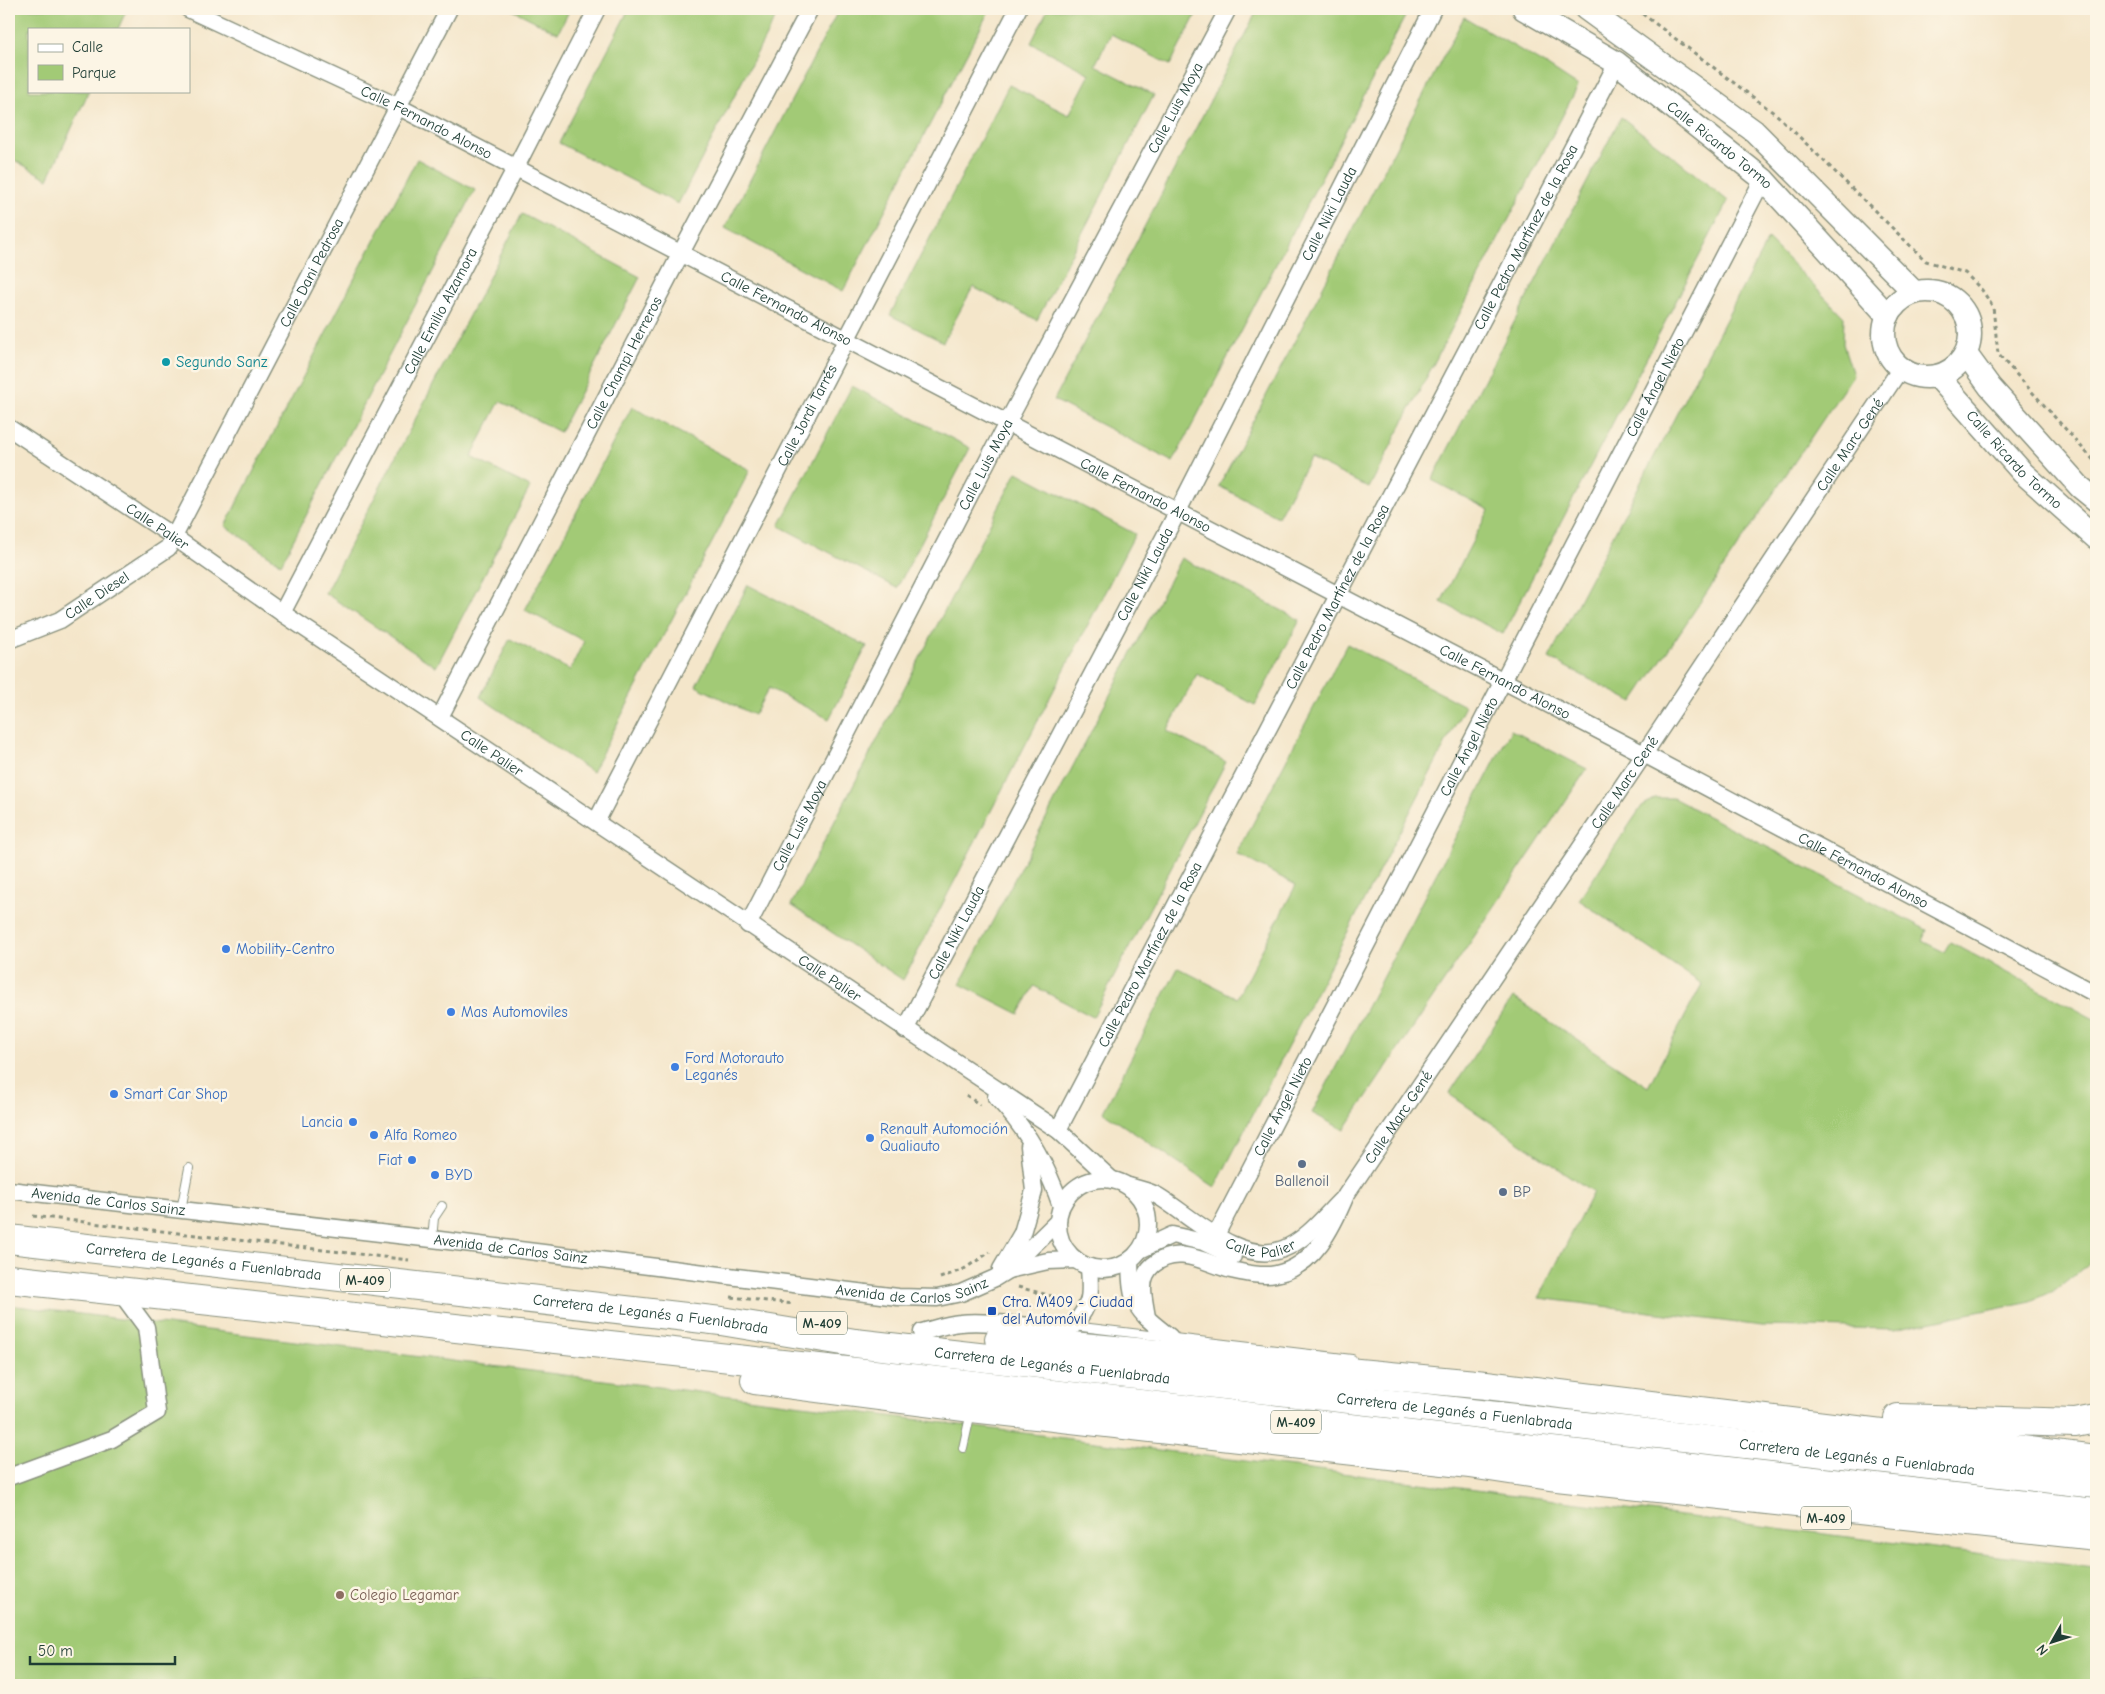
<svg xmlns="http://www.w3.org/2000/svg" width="2105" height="1694" viewBox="0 0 2105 1694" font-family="'Comic Neue',sans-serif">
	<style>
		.green { fill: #a2ca76; stroke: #608455 }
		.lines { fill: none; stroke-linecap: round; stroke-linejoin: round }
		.lane-casing { stroke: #8a927f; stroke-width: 10 }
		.street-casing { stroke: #8a927f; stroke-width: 19 }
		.secondary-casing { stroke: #8a927f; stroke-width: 25 }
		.highway-casing { stroke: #8a927f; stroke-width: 30 }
		.path { stroke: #8a927f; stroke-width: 3; stroke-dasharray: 4 4; stroke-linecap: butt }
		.lane { stroke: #fff; stroke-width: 8 }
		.street { stroke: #fff; stroke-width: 16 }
		.secondary { stroke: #fff; stroke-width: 22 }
		.highway { stroke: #fff; stroke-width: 28 }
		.culture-dot { fill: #0f9aa8; stroke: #fcf5e5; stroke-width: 2 }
		.shop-dot { fill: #3f7fe0; stroke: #fcf5e5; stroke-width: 2 }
		.service-dot { fill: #5c6f8a; stroke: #fcf5e5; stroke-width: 2 }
		.transit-dot { fill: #1a4fb4; stroke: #fcf5e5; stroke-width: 2 }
		.education-dot { fill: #8d6e63; stroke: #fcf5e5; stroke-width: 2 }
		.labels { text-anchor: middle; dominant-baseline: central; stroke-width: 5; stroke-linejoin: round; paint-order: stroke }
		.shield { fill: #fcf5e5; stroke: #617469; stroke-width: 1 }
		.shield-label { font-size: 14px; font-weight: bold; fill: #1f3d34 }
		.street-label { font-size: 15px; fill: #1f3d34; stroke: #fcf5e5 }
		.culture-label { font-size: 15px; fill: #0d838f; stroke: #fcf5e5; text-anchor: start }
		.shop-label { font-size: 15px; fill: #366cbe; stroke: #fcf5e5; text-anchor: start }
		.service-label { font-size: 15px; fill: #4e5e75; stroke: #fcf5e5 }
		.transit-label { font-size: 15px; fill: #164399; stroke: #fcf5e5; text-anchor: start }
		.education-label { font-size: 15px; fill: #785e54; stroke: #fcf5e5; text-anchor: start }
	</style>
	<rect width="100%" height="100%" fill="#fcf5e5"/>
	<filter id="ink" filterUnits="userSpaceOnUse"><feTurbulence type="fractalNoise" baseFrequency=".02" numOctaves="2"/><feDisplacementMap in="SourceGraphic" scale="10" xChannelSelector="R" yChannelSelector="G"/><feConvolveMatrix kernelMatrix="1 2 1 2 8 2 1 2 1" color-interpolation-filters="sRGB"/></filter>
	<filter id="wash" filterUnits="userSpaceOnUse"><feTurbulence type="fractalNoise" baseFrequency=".0096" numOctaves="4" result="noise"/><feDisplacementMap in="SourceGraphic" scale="20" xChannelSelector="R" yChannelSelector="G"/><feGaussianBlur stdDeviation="1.12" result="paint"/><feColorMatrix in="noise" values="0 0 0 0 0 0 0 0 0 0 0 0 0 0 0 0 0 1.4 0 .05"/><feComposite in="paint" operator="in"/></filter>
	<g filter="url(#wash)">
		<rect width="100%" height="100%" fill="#f4e6ca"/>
		<!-- green -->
		<path class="green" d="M9,9h118l-9,20h-89v62h60l-41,88 -39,-22z
			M511,9h59l-12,24z
			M629,9h151l-102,195 -119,-61z
			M839,9h151l-147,282 -118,-63z
			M1048,9h151l-29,56 -59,-31 -16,31 59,30 -117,225 -64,-33 -30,55 -53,-27 119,-230 60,30 21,-41 -59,-31z
			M1258,9h151l-236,453 -119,-62z
			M1464,17l82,48 32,21 -209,402 -59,-30 -32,59 -59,-31z
			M1621,117l54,41 53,43 -225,433 -62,-32 48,-92 -57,-30z
			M417,159l58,31 -194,374 -56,-38z
			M522,214l118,63 -80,155 -60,-31 -29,56 59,30 -94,180 -111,-74z
			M1768,239l76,78 -1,27 10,31 -220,327 -84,-44z
			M852,386l118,62 -73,140 -118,-62z
			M632,407l118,63 -158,302 -112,-75 30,-58 60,31 14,-29 -59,-31z
			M1017,472l118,62 -232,446 -112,-75z
			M1181,558l119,62 -45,85 -58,-31 -30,57 59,31 -133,255 -59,-31 -15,28 -59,-30z
			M748,585l119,61 -38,73 -60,-31 -15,27 -58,-29z
			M1347,644l118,62 -250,481 -112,-75 75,-144 59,30 59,-113 -59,-31z
			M1511,730l76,39 -243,361 -32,-17z
			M1655,798h18l254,132 -5,11 22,11 6,-10 146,78v235l-13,13 -27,22 -25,11 -137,28 -132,-3 -223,-28 54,-106 -144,-98 64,-97 135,90 54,-103 -123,-84 63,-94z
			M9,1305l2085,263 2,1v116h-2087z"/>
	</g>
	<g filter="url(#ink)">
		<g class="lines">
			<!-- lane casing -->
			<g class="lane-casing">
				<path id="lane" d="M181,1210l8,-42
					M432,1239l2,-21 8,-12
					M1073,1326l279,33
					M963,1448l8,-36"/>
			</g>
			<!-- street casing -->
			<g class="street-casing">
				<g id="street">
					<path id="s1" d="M188,9l211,98 1245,647 452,240"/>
					<path id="s2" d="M9,428l165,109 108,76 776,517 54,50"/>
					<path id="s3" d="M282,613l234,-446 81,-158"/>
					<path id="s4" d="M9,640l51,-20 108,-72 281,-539"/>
					<path id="s5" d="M440,717l241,-464 129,-244"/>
					<path id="s6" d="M596,822l422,-813"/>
					<path id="s7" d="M748,925l259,-502 221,-414"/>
					<path id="s8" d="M905,1030l273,-519 255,-502"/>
					<path d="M996,1097c30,31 51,68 65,109"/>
					<path id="s9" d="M1058,1130l559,-1067"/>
					<circle cx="1103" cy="1224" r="45"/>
					<path id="s10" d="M1129,1186c9,3 21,5 29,10 33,20 82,70 125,53 23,-9 41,-32 58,-49"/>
					<path id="s11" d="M9,1190l423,49 466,58 39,1 24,-5 34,-15 13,-8 50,-49"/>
					<path id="s12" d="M1216,1235l547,-1056"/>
					<path d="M1140,1250l32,-15 31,7 30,14"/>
					<path d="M1130,1260c1,45 4,49 40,77"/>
					<path d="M1001,1269l21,-36 12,-42 -5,-45"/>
					<path d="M1008,1270l40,-9 28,-1"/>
					<path id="s13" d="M1147,1318c-1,-9 -4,-20 -4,-30 0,-9 3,-17 10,-23 25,-21 52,-2 78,5 14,3 31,7 45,4 38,-7 57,-48 70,-79l298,-441 257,-386"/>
					<path d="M922,1332c12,-3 25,-8 38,-9 38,-4 76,8 113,3 19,-23 18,-30 16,-59"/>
					<path d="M9,1477l103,-38 45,-27 -11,-85 -25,-34"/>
				</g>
			</g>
			<!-- secondary casing -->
			<g class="secondary-casing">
				<g id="secondary">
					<path id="s14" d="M1524,9l93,54 146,116 125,137"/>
					<path d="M1586,9l168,122 160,161"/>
					<circle cx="1927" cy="334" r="43"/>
					<path d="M1966,354l24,33 90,100 16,13"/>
					<path id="s15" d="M1937,376l86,97 73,65"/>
				</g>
			</g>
			<!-- highway casing -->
			<g class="highway-casing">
				<g id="highway">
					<path id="s16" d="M9,1239l712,82 134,22 1241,141"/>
					<path d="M9,1279l966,106 1121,128"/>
					<path d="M999,1339l487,46 610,74"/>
					<path d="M755,1380l217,28 498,56 87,13 539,59"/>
					<path d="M1898,1418l177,5 21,-4"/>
				</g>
			</g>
			<!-- path -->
			<path class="path" d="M1636,9l142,107 148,145 39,12 17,17 11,17 5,47 98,109
				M966,1095l14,10
				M33,1216l376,44
				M940,1278l24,-9 26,-17
				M1018,1287l52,14
				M731,1297l63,7"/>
			<!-- lane -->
			<use href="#lane" class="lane"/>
			<!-- street -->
			<use href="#street" class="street"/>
			<!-- secondary -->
			<use href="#secondary" class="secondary"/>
			<!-- highway -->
			<use href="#highway" class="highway"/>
		</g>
	</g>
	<!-- markers -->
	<circle class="culture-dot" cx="166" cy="362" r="5"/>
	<g class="shop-dot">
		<circle cx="226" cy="949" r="5"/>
		<circle cx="451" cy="1012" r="5"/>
		<circle cx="675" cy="1067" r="5"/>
		<circle cx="114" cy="1094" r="5"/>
		<circle cx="353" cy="1122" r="5"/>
		<circle cx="374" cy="1135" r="5"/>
		<circle cx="870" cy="1138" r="5"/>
		<circle cx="412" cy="1160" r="5"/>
		<circle cx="435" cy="1175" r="5"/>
	</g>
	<g class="service-dot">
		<circle cx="1302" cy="1164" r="5"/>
		<circle cx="1503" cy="1192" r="5"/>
	</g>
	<rect class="transit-dot" x="987" y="1306" width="10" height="10" rx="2.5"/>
	<circle class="education-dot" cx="340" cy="1595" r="5"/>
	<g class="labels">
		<!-- shield labels -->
		<g class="shield">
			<rect x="340" y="1268.5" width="50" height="23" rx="4"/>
			<rect x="797" y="1311.5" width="50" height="23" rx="4"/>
			<rect x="1271" y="1410.5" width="50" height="23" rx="4"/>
			<rect x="1801" y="1506.5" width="50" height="23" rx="4"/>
		</g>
		<g class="shield-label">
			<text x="365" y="1280">M-409</text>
			<text x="822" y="1323">M-409</text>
			<text x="1296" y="1422">M-409</text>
			<text x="1826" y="1518">M-409</text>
		</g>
		<!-- street labels -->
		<g class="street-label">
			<text stroke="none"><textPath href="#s7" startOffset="922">Calle Luis Moya</textPath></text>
			<text stroke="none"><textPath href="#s1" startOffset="264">Calle Fernando Alonso</textPath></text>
			<text stroke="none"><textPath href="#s14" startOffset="239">Calle Ricardo Tormo</textPath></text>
			<text stroke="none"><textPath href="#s8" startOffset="920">Calle Niki Lauda</textPath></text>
			<text stroke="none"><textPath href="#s9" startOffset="1008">Calle Pedro Martínez de la Rosa</textPath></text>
			<text stroke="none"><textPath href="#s4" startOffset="495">Calle Dani Pedrosa</textPath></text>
			<text stroke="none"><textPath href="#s1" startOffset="669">Calle Fernando Alonso</textPath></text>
			<text stroke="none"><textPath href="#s3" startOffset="341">Calle Emilio Alzamora</textPath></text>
			<text stroke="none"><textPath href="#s5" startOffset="399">Calle Champi Herreros</textPath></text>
			<text stroke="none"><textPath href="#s12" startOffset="955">Calle Ángel Nieto</textPath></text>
			<text stroke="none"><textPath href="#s6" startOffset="458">Calle Jordi Tarrés</textPath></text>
			<text stroke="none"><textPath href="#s13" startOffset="1198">Calle Marc Gené</textPath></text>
			<text stroke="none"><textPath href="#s15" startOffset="114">Calle Ricardo Tormo</textPath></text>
			<text stroke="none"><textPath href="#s7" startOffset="518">Calle Luis Moya</textPath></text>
			<text stroke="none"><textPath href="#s1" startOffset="1074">Calle Fernando Alonso</textPath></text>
			<text stroke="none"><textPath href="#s2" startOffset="178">Calle Palier</textPath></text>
			<text stroke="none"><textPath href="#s8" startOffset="515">Calle Niki Lauda</textPath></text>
			<text stroke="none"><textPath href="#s4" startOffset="99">Calle Diesel</textPath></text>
			<text stroke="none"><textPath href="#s9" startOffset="602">Calle Pedro Martínez de la Rosa</textPath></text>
			<text stroke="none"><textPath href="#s1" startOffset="1479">Calle Fernando Alonso</textPath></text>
			<text stroke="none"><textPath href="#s12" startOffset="550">Calle Ángel Nieto</textPath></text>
			<text stroke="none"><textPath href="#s2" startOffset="582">Calle Palier</textPath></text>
			<text stroke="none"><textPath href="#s13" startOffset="792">Calle Marc Gené</textPath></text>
			<text stroke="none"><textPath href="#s7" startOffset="112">Calle Luis Moya</textPath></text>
			<text stroke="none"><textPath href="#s1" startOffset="1884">Calle Fernando Alonso</textPath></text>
			<text stroke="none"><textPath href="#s8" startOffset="110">Calle Niki Lauda</textPath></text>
			<text stroke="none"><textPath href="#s9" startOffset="198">Calle Pedro Martínez de la Rosa</textPath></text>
			<text stroke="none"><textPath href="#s2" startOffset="988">Calle Palier</textPath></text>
			<text stroke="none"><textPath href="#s12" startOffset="145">Calle Ángel Nieto</textPath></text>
			<text stroke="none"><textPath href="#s13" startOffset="388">Calle Marc Gené</textPath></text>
			<text stroke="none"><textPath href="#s11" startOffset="100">Avenida de Carlos Sainz</textPath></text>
			<text stroke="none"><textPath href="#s10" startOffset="149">Calle Palier</textPath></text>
			<text stroke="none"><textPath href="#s11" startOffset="505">Avenida de Carlos Sainz</textPath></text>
			<text stroke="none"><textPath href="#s16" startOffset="196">Carretera de Leganés a Fuenlabrada</textPath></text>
			<text stroke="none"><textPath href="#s11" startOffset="910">Avenida de Carlos Sainz</textPath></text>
			<text stroke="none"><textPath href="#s16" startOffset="646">Carretera de Leganés a Fuenlabrada</textPath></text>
			<text stroke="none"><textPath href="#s16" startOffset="1051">Carretera de Leganés a Fuenlabrada</textPath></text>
			<text stroke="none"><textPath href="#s16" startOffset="1456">Carretera de Leganés a Fuenlabrada</textPath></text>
			<text stroke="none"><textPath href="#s16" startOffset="1861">Carretera de Leganés a Fuenlabrada</textPath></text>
		</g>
		<!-- culture labels -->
		<g class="culture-label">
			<text x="176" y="362">Segundo Sanz</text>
		</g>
		<!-- shop labels -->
		<g class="shop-label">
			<text x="236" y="949">Mobility-Centro</text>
			<text x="461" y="1012">Mas Automoviles</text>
			<text x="685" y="1058">Ford Motorauto<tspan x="685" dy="17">Leganés</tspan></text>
			<text x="124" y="1094">Smart Car Shop</text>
			<text x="343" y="1122" text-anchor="end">Lancia</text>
			<text x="880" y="1129">Renault Automoción<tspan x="880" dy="17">Qualiauto</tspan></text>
			<text x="384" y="1135">Alfa Romeo</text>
			<text x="402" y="1160" text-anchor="end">Fiat</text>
			<text x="445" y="1175">BYD</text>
		</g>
		<!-- service labels -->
		<g class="service-label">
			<text x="1302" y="1181">Ballenoil</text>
			<text x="1513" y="1192" text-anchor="start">BP</text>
		</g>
		<!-- transit labels -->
		<g class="transit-label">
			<text x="1002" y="1302">Ctra. M409 - Ciudad<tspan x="1002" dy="17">del Automóvil</tspan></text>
		</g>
		<!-- education labels -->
		<g class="education-label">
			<text x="350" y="1595">Colegio Legamar</text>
		</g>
	</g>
	<!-- margin -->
	<rect width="2105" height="1694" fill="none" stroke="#fcf5e5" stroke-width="30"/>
	<!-- legend -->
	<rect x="28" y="28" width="162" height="65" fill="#fcf5e5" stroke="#a4ab9e"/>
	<rect x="38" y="44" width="25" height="8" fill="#ffffff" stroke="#a4ab9e"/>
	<text x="72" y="52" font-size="15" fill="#1f3d34">Calle</text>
	<rect x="38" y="65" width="25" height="15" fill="#a2ca76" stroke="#a4ab9e"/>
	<text x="72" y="78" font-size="15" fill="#1f3d34">Parque</text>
	<!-- north arrow -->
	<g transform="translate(2052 1642) rotate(231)" stroke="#fcf5e5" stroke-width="4" paint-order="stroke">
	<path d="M0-4L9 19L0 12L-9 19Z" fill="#1f3d34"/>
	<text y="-8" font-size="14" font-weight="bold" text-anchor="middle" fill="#1f3d34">N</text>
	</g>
	<!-- scale -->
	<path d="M30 1656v8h145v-8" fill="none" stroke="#1f3d34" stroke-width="2.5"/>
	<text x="38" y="1656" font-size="15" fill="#1f3d34" stroke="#fcf5e5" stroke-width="4" paint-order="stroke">50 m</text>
</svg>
